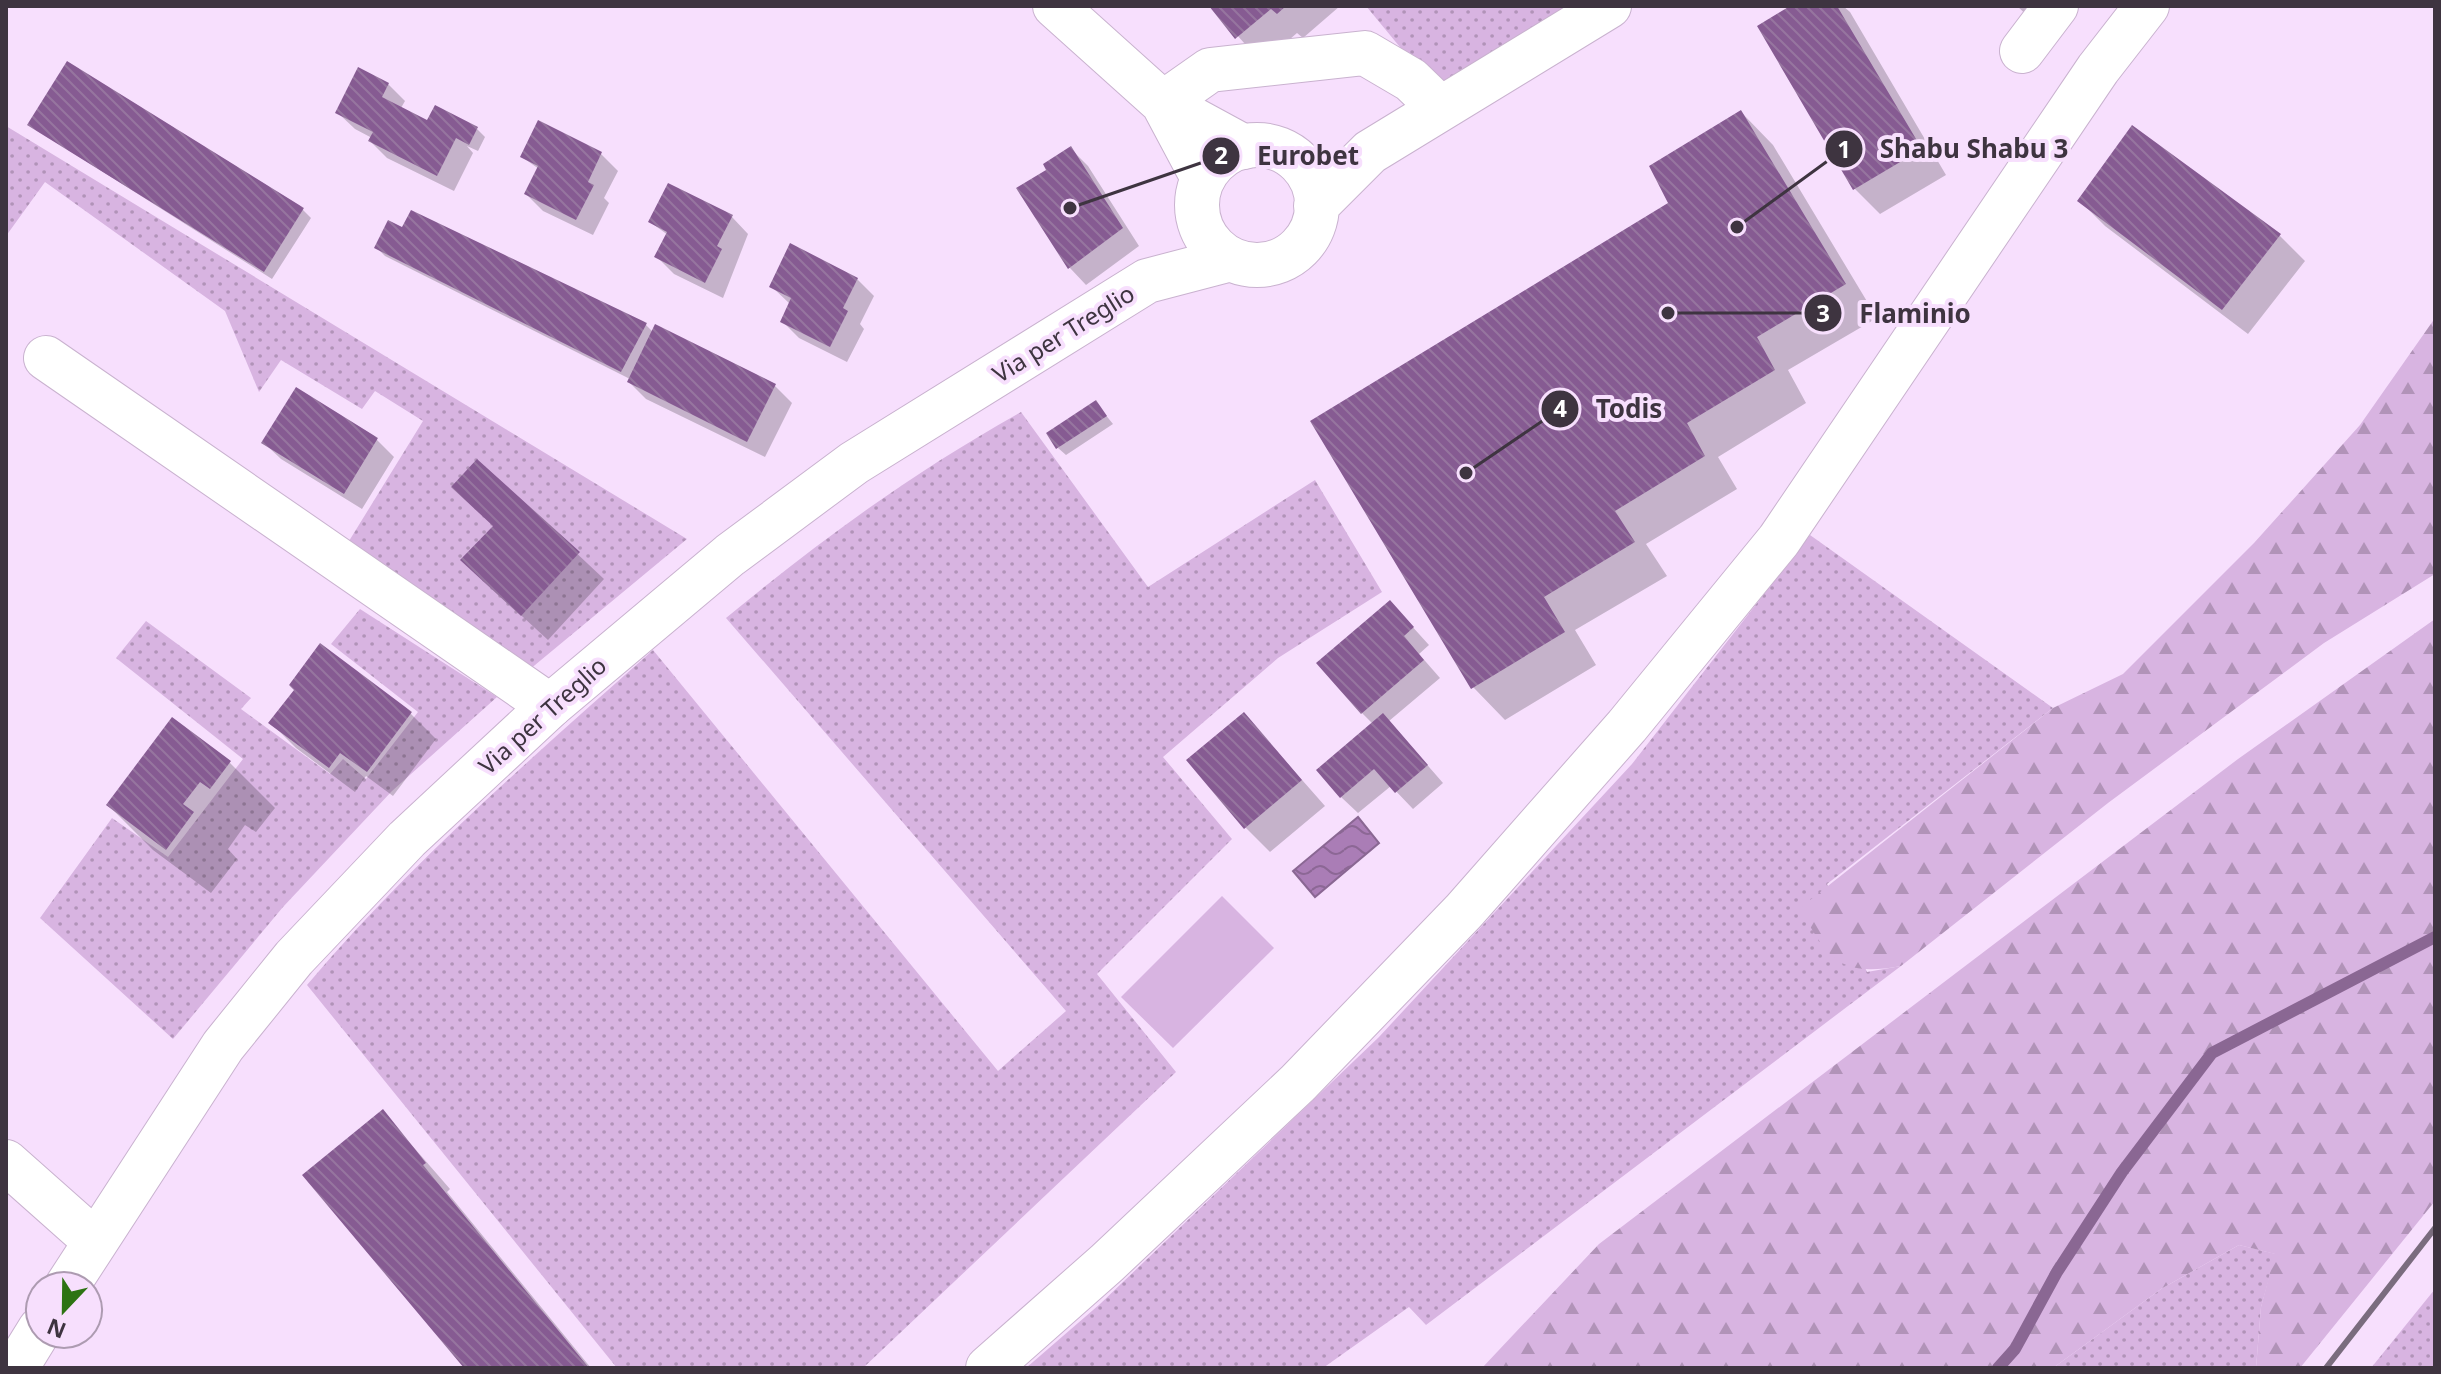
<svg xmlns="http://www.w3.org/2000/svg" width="2441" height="1374" viewBox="0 0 2441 1374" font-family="'Noto Sans',sans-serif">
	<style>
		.grass { fill: url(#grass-dots) }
		.forest { fill: url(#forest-firs) }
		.pitch { fill: #d8b4e1 }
		.water { fill: url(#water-waves); stroke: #8a6793; stroke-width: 2 }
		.shadow { fill: #0003 }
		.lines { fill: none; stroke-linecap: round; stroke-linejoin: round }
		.stream { stroke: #8a6793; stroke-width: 12 }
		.building { fill: url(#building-back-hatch) }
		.minor-casing { stroke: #c9b2cf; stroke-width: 46 }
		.major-casing { stroke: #c9b2cf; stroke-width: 46 }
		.minor { stroke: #fff; stroke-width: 44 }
		.major { stroke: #fff; stroke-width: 44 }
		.rail { stroke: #7a6c7e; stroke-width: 6 }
		.labels { text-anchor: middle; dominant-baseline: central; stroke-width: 8; stroke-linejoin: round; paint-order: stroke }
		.street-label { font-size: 24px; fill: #3e3440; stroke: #f7dffd }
		.leader { fill: none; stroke: #3e3440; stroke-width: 3 }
		.callout-dot { fill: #3e3440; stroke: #f7dffd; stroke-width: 3 }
		.mark-label { font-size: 24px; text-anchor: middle; font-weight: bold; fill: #fff }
		.callout-label { font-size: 26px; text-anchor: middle; font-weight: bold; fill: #3e3440; stroke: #f7dffd; stroke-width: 8; stroke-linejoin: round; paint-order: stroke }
	</style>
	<defs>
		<pattern id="grass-dots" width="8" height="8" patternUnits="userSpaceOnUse" patternTransform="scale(2)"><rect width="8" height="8" fill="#d8b4e1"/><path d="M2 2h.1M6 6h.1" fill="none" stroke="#b193b8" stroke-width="1.8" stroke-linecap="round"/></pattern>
		<pattern id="forest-firs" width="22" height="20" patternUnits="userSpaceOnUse" patternTransform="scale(2)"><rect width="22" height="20" fill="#d8b4e1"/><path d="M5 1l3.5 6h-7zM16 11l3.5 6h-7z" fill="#b193b8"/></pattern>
		<pattern id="water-waves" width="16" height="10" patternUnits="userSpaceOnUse" patternTransform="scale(2)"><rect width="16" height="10" fill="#aa7db6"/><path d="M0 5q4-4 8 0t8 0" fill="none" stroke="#8c6795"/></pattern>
		<pattern id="building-back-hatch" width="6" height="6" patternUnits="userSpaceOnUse" patternTransform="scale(2)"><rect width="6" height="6" fill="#865b92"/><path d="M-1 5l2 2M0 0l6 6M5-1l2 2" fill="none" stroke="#96759f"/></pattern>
	</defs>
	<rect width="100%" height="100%" fill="#f7dffd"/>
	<!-- grass -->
	<path class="grass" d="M1366,6h201l-124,77 -34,-25z
		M6,126l681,413 -158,131 -180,-129 74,-120 -48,-30 -13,18 -81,-49 -22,32 -34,-81 -180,-129 -39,54z
		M1021,412l127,175 167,-107 67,112 -104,66 -115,99 69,82 -135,135 79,98 -313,296h-246l-310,-383c104,-123 226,-228 346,-335l345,421 68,-60 -340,-393c96,-79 186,-145 295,-206z
		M1810,535l243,173 -226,176 40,88 34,-6 -475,359 -17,-18 -86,61h-297l74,-64 279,-267 253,-273z
		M360,609l137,88 -105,94 -109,116 -110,132 -133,-121 72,-100 56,39 75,-98 -127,-101 30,-37 105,77 -10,11 89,65 13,-15 23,20 52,-67 -87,-68z
		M2239,1245l37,9 -15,53 -5,61h-203l108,-79z
		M2435,1289v79h-64z"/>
	<!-- forest -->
	<path class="forest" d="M2435,318v256l-111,69 -216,160 -207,163c-61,11 -73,-6 -101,-58l253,-200 70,-34 131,-131 106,-118z
		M2435,619v582l-135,167h-44l5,-61 14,-53 -36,-9 -78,44 -108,79h-571l117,-124 639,-485z"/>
	<!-- pitch -->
	<path class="pitch" d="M1222,896l52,52 -101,100 -52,-51z"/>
	<!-- water -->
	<path class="water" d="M1358,817l21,26 -64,54 -22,-26z"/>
	<!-- shadow -->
	<path class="shadow" d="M1211,6h129l-37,32 -6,-5 -35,30z
		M1793,6h50l7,6 96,163 -66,39 -25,-25z
		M2017,6h36l-22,13z
		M388,84l17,17 -4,7 27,14 49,7 8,8 -7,14 -11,-5 6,7 -19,38 -67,-33 -17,-17 2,-3 -17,-9 -17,-16z
		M1741,112l32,33 104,173 -89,52 18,33 -88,54 19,32 -91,55 21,32 -92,54 21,35 -91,55 -32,-33 198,-483z
		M29,125l274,85 8,8 -39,61z
		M2133,128l147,108 25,25 -57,73 -143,-108 -25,-25z
		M1071,149l17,17 51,80 -53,39 -16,-17 -51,-79 30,-19z
		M601,154l17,17 -14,27 5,5 -16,32 -50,-24 -17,-17 13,-25 -17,-12z
		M732,217l16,17 -25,64 -49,-24 -17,-17 11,-22 -18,-13z
		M377,248l269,77 7,7 3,-5 119,59 17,17 -27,54 -119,-58 -17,-17 1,-3 -245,-123z
		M857,279l17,17 -14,28 4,5 -17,33 -48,-24 -17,-17 8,-17 -19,-18z
		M296,390l81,50 17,17 -32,52 -81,-50 -17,-16z
		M1096,403l17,21 -47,31 -8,-7z
		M521,501l83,78 -56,61 -60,-55z
		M1390,602l39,43 -10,9 21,24 -51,43 54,62 -30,26 -22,-23 -33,27 -17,-16 32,-73 -11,-11z
		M321,645l90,69 25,25 -43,57 -27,-20 -11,16 -59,-44 -25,-25 25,-33z
		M1244,714l81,92 -55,46 -25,-25z
		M172,719l58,44 45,45 -19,24 -11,-7 -17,24 9,10 -26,34 -58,-43 -45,-45z
		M383,1112l67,77 -3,3 144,176h-126z"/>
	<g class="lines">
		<!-- stream -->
		<path class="stream" d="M1998,1368l17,-19 42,-77 65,-100 90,-119 223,-116"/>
	</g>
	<!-- building -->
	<path class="building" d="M1209,6h77l-9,8 -6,-5 -36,30z
		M1790,6h47l85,143 -69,41 -96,-164z
		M67,61l237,147 -40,64 -237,-147z
		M358,67l31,16 -7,14 45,23 8,-15 43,22 -9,18 -13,-7 -19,38 -69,-35 5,-9 -38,-19z
		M1741,110l105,174 -89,53 18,33 -88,53 18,33 -90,55 20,31 -91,55 21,35 -94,57 -161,-268 358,-218 -19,-37z
		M538,120l64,32 -14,30 6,3 -18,35 -52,-26 14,-28 -18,-9z
		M2132,125l149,109 -59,76 -145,-109z
		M1071,146l52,82 -55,41 -52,-81 30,-18 -3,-6z
		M668,183l65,32 -16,31 5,3 -17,34 -51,-26 13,-25 -19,-10z
		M411,210l236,113 -26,49 -247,-124 14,-28 14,7z
		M790,243l68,35 -15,30 5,3 -18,36 -50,-25 11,-24 -22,-11z
		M655,324l121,60 -29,58 -120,-60z
		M296,387l82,51 -34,56 -83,-51z
		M1096,400l11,16 -51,33 -10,-16z
		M477,459l103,93 -59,64 -61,-56 33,-34 -42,-39z
		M1390,600l24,27 -10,9 20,24 -63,54 -45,-51z
		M320,643l92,69 -45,60 -27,-19 -11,15 -61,-45 26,-33 -5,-5z
		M1244,712l58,68 -58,49 -58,-69z
		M1383,713l45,52 -33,28 -21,-24 -34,29 -24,-28z
		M172,717l59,44 -21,28 -10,-7 -17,22 11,8 -28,38 -60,-45z
		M383,1109l43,54 -3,2 166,203h-125l-162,-193z"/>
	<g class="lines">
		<!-- minor casing -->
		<g class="minor-casing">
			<path id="minor" d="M1055,6l108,97 81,44
				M2022,51l34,-45
				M1163,103l47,-33 155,-17 46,27 29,28
				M1163,103l40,75
				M46,358l504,348
				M6,1162l89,79
				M988,1368l119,-105 191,-180 166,-172 163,-185 152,-186 319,-471 49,-63"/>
		</g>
		<!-- major casing -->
		<g class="major-casing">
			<path id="major" d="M1197 205a60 60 0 1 1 120 0a60 60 0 1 1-120 0Z
				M1316,206l54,-54 239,-146
				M67,1286l156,-240 71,-88 113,-119 143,-133 180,-151 124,-92 293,-182 84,-22
				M16,1368l24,-39"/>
		</g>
		<!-- minor -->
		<use href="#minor" class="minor"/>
		<!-- major -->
		<use href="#major" class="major"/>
		<!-- rail -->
		<path class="rail" d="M2326,1368l109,-140"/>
	</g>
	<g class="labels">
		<!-- street labels -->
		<g class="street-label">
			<text transform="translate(1063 333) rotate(-32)">Via per Treglio</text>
			<text transform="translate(542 715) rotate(-42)">Via per Treglio</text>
		</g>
	</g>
	<!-- callouts -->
	<path class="leader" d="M1737 227L1844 149M1070 208L1221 156M1668 313L1823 313M1466 473L1560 409"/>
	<g class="callout-dot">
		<circle cx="1737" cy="227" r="8"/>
		<circle cx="1070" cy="208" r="8"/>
		<circle cx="1668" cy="313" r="8"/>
		<circle cx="1466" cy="473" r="8"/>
		<circle cx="1844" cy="149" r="20"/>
		<circle cx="1221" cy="156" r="20"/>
		<circle cx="1823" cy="313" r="20"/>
		<circle cx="1560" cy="409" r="20"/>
	</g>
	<g class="mark-label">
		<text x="1844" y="158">1</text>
		<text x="1221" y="164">2</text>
		<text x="1823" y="322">3</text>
		<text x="1560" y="417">4</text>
	</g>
	<g class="callout-label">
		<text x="1974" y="158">Shabu Shabu 3</text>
		<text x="1308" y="165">Eurobet</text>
		<text x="1915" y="323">Flaminio</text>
		<text x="1629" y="418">Todis</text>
	</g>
	<!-- border -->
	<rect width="2441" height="1374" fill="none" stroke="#3e3440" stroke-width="16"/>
	<!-- north arrow -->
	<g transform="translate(64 1310) rotate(202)"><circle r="38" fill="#f7dffd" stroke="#ad9bb1" stroke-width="2"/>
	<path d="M0-6L14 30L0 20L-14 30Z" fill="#2d7313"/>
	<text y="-12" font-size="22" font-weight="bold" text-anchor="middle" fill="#3e3440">N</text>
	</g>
</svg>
